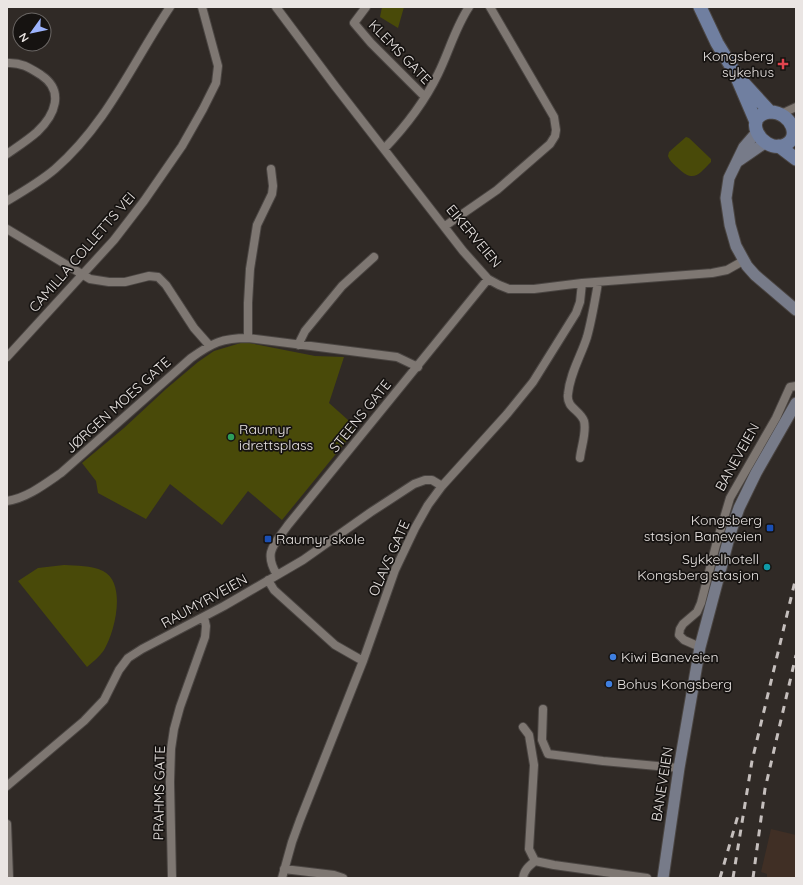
<svg xmlns="http://www.w3.org/2000/svg" width="803" height="885" viewBox="0 0 803 885" font-family="Quicksand,sans-serif">
	<style>
		.industrial { fill: #402f25 }
		.green { fill: #494a09 }
		.lines { fill: none; stroke-linecap: round; stroke-linejoin: round }
		.street-casing { stroke: #4a4542; stroke-width: 10 }
		.secondary-casing { stroke: #4a4542; stroke-width: 13 }
		.primary-casing { stroke: #4a4542; stroke-width: 15 }
		.street { stroke: #7e7772; stroke-width: 8 }
		.secondary { stroke: #777b89; stroke-width: 11 }
		.primary { stroke: #707fa0; stroke-width: 13 }
		.rail { stroke: #c5bfbd; stroke-width: 3; stroke-dasharray: 7 7; stroke-linecap: butt }
		.health-dot { fill: #e0444e; stroke: #161311; stroke-width: 1.5 }
		.leisure-dot { fill: #2e9e5b; stroke: #161311; stroke-width: 1.5 }
		.transit-dot { fill: #1a4fb4; stroke: #161311; stroke-width: 1.5 }
		.culture-dot { fill: #0f9aa8; stroke: #161311; stroke-width: 1.5 }
		.shop-dot { fill: #3f7fe0; stroke: #161311; stroke-width: 1.5 }
		.labels { text-anchor: middle; dominant-baseline: central; stroke-width: 3.5; stroke-linejoin: round; paint-order: stroke }
		.street-label { font-size: 14px; fill: #eae5e3; stroke: #161311 }
		.poi-label { font-size: 14px; fill: #eae5e3; stroke: #161311; text-anchor: start }
	</style>
	<rect width="100%" height="100%" fill="#302a26"/>
	<!-- industrial -->
	<path class="industrial" d="M771,829l25,6v43h-29v-4l-6,-2z"/>
	<!-- green -->
	<path class="green" d="M382,7h22l-6,21 -18,-11z
		M686,137l3,1 22,21v3c-12,12 -17,21 -32,7 -4,-4 -9,-7 -11,-13l1,-4z
		M244,342l71,14 29,1 -15,46 28,25 -75,92 -34,-29 -26,34 -52,-41 -24,35 -48,-26 -2,-12 -14,-18 42,-35 42,-39 32,-27 16,-11z
		M64,565c13,1 27,0 39,6 24,12 12,61 1,79 -4,6 -11,12 -17,17l-69,-86 20,-13z"/>
	<g class="lines">
		<!-- street casing -->
		<g class="street-casing">
			<path id="street" d="M276,7l59,79 128,165 25,28 11,6 10,4h25l48,-6 130,-10 15,-3 16,-9
				M366,7l-12,16 17,20 54,54
				M7,63c14,-1 23,5 34,12 24,16 14,40 -4,57 -9,8 -20,15 -30,22
				M781,114l15,-7
				M384,149c21,-22 41,-48 54,-75 11,-22 17,-46 31,-67
				M7,201c17,-10 34,-20 48,-32 52,-45 78,-107 115,-162
				M445,226l52,-36 53,-46 5,-8 1,-6 -2,-13 -64,-110
				M7,229l83,50 19,3h16l24,-6 9,1 8,8 28,43 15,17
				M248,338v-35l2,-34 7,-44 15,-31 1,-8 -2,-17
				M298,345l7,-14 37,-45 32,-29
				M7,357l107,-117 30,-39 38,-55 21,-37 13,-26 2,-17 -16,-59
				M580,458c1,-11 7,-26 4,-37 -4,-11 -18,-13 -16,-27 2,-21 13,-38 19,-57 5,-18 8,-37 11,-54
				M7,501c20,-3 38,-17 54,-28l130,-115c21,-15 31,-20 57,-20l149,19 21,10
				M277,575c-14,-23 -3,-30 11,-50l200,-246
				M268,580l6,10 61,55 28,16
				M700,647l-16,-7 -5,-5 1,-6 3,-5 14,-12 4,-9 15,-58 14,-47 46,-80 14,-31 6,-1
				M543,709l-1,31 6,14 55,7 76,7
				M523,727l6,8 5,30 -5,84 6,12
				M7,786l77,-65 20,-21 15,-30 9,-12 14,-9 82,-43 79,-46 68,-48 43,-28 11,-4h7l10,6
				M7,824l2,54
				M284,869l50,6 9,3
				M172,878l-2,-96 1,-33 3,-20 6,-22 25,-70 1,-11 -2,-9
				M282,878l10,-36 8,-22 63,-159 32,-91 20,-42 13,-23 14,-19 65,-72 26,-32 43,-69 4,-11 2,-19
				M523,878c1,-8 6,-12 12,-17l19,4 93,13"/>
		</g>
		<!-- secondary casing -->
		<g class="secondary-casing">
			<path id="secondary" d="M757,132l-13,15 -15,31 -3,20 4,27 6,21 11,20 8,9 41,35
				M737,162l29,-20
				M663,878l16,-110 21,-121 30,-113 9,-26 17,-35 40,-70"/>
		</g>
		<!-- primary casing -->
		<g class="primary-casing">
			<path id="primary" d="M700,7l17,36 20,33 33,36
				M738,80l18,42
				M770,112c22,0 33,28 12,34 -21,5 -41,-30 -12,-34z
				M779,146l17,13"/>
		</g>
		<!-- street -->
		<use href="#street" class="street"/>
		<!-- secondary -->
		<use href="#secondary" class="secondary"/>
		<!-- primary -->
		<use href="#primary" class="primary"/>
		<!-- rail -->
		<path class="rail" d="M720,878l19,-66
			M733,878l19,-117 44,-184
			M753,878l12,-89 31,-134"/>
	</g>
	<!-- markers -->
	<path class="health-dot" d="M781 58h4v4h4v4h-4v4h-4v-4h-4v-4h4z"/>
	<circle class="leisure-dot" cx="231" cy="437" r="4"/>
	<g class="transit-dot">
		<rect x="766" y="524" width="8" height="8" rx="2"/>
		<rect x="264" y="535" width="8" height="8" rx="2"/>
	</g>
	<circle class="culture-dot" cx="767" cy="567" r="4"/>
	<g class="shop-dot">
		<circle cx="613" cy="657" r="4"/>
		<circle cx="609" cy="684" r="4"/>
	</g>
	<g class="labels">
		<!-- street labels -->
		<g class="street-label">
			<text transform="translate(400 52) rotate(46)">KLEMS GATE</text>
			<text transform="translate(474 236) rotate(50)">EIKERVEIEN</text>
			<text transform="translate(82 252) rotate(-49)">CAMILLA COLLETTS VEI</text>
			<text transform="translate(118 405) rotate(-42)">JØRGEN MOES GATE</text>
			<text transform="translate(360 416) rotate(-51)">STEENS GATE</text>
			<text transform="translate(737 457) rotate(-61)">BANEVEIEN</text>
			<text transform="translate(389 558) rotate(-66)">OLAVS GATE</text>
			<text transform="translate(204 601) rotate(-29)">RAUMYRVEIEN</text>
			<text transform="translate(662 784) rotate(-81)">BANEVEIEN</text>
			<text transform="translate(159 793) rotate(-89)">PRAHMS GATE</text>
		</g>
		<!-- poi labels -->
		<g class="poi-label">
			<text x="774" y="56" text-anchor="end">Kongsberg<tspan x="774" dy="16">sykehus</tspan></text>
			<text x="239" y="429">Raumyr<tspan x="239" dy="16">idrettsplass</tspan></text>
			<text x="762" y="520" text-anchor="end">Kongsberg<tspan x="762" dy="16">stasjon Baneveien</tspan></text>
			<text x="276" y="539">Raumyr skole</text>
			<text x="759" y="559" text-anchor="end">Sykkelhotell<tspan x="759" dy="16">Kongsberg stasjon</tspan></text>
			<text x="621" y="657">Kiwi Baneveien</text>
			<text x="617" y="684">Bohus Kongsberg</text>
		</g>
	</g>
	<!-- border -->
	<rect width="803" height="885" fill="none" stroke="#eae5e3" stroke-width="16"/>
	<!-- north arrow -->
	<g transform="translate(32 32) rotate(237)"><circle r="19" fill="#161311" stroke="#6b6765"/>
	<path d="M0-3L7 15L0 10L-7 15Z" fill="#9db4fd"/>
	<text y="-6" font-size="11" font-weight="bold" text-anchor="middle" fill="#eae5e3">N</text>
	</g>
</svg>
